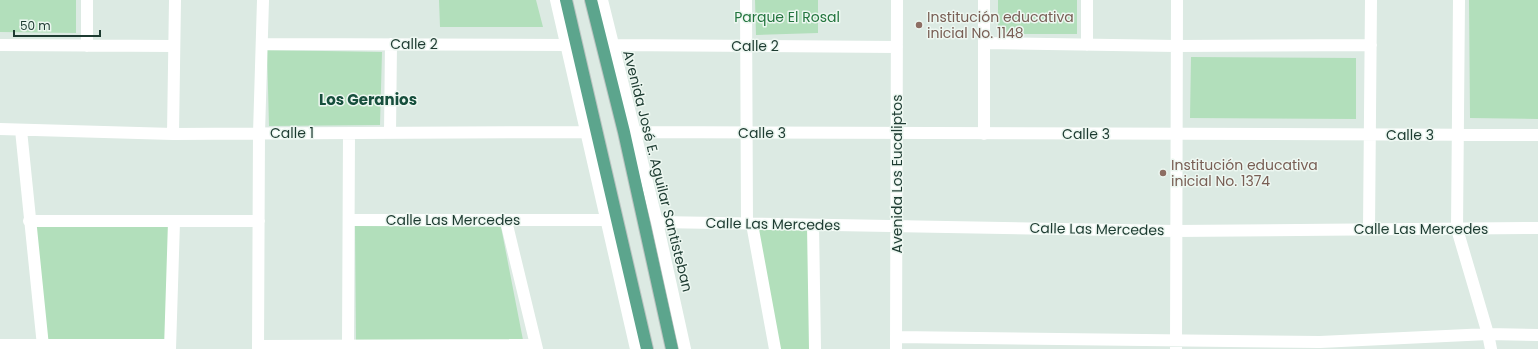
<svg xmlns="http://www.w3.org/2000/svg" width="1538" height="349" viewBox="0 0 1538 349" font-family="Poppins,sans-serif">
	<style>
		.green { fill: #b2dfbb }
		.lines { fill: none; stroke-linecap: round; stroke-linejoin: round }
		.major-casing { stroke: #bbc4c1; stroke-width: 14 }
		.minor { stroke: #fff; stroke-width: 12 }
		.major { stroke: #5ca58d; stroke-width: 12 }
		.education-dot { fill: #8d6e63; stroke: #edf7f1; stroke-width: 1.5 }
		.labels { text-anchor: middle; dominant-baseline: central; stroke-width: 3; stroke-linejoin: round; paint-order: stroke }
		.park-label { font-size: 14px; fill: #23753e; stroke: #edf7f1 }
		.education-label { font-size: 14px; fill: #785e54; stroke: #edf7f1; text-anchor: start }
		.street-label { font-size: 14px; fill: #1d3b31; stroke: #edf7f1 }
		.neighbourhood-label { font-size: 15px; font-weight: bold; fill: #174f3d; stroke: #edf7f1 }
	</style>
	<rect width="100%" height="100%" fill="#dceae3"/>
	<!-- green -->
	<path class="green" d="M0,0h76v33l-76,-1z
		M439,0h97l7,27h-103z
		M755,0h63v33l-62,2z
		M998,0h79v34h-79z
		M1469,0h69v119l-68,-1z
		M267,50l115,2 -2,73 -111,1z
		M1191,57l165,1v61l-166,-1z
		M29,221l145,1 -4,123 -127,1z
		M355,226l146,1 22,113 -167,1z
		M757,227l56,2 -3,120h-31z"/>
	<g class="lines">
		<!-- major casing -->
		<g class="major-casing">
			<path id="major" d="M566,0l81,349
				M591,0l33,132 48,217"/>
		</g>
		<!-- minor -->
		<path class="minor" d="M556,0l80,349
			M602,0l55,222 28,127
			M746,0l1,223
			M1459,0l-2,229 31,105 3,15
			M984,43l192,3 195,-1
			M262,44l304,1
			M0,45l174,1
			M612,45l285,2
			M1087,45v-45
			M87,46v-46
			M0,129l173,5 412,-2
			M21,130l22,216
			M634,132l904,3
			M390,133l1,-89
			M173,134l2,-134
			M984,134v-134
			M349,220h256
			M29,221h230
			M506,221l31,128
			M657,222l518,9 363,-3
			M752,224l23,125
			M813,225l2,124
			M1369,229l2,-229
			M896,337l424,5 168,-8 50,1
			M0,345h170
			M258,346l278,-1
			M348,346l1,-213
			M170,349l4,-127
			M258,349l1,-216 4,-133
			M896,349l1,-349
			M1176,349l1,-349"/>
		<!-- major -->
		<use href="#major" class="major"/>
	</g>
	<!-- markers -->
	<g class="education-dot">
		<circle cx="919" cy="25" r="4"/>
		<circle cx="1163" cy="173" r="4"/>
	</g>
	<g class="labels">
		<!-- park labels -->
		<g class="park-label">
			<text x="787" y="17">Parque El Rosal</text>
		</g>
		<!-- education labels -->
		<g class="education-label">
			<text x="927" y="17">Institución educativa<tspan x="927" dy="16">inicial No. 1148</tspan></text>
			<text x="1171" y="165">Institución educativa<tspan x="1171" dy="16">inicial No. 1374</tspan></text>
		</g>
		<!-- street labels -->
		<g class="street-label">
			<text x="414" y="44">Calle 2</text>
			<text x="755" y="46">Calle 2</text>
			<text x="292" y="133">Calle 1</text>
			<text x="762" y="133">Calle 3</text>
			<text x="1086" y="134">Calle 3</text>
			<text x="1410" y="135">Calle 3</text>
			<text transform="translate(658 171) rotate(76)">Avenida José E. Aguilar Santisteban</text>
			<text transform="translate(897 174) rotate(-90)">Avenida Los Eucaliptos</text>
			<text x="453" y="220">Calle Las Mercedes</text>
			<text transform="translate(773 224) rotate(1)">Calle Las Mercedes</text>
			<text transform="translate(1097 229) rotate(1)">Calle Las Mercedes</text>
			<text x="1421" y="229">Calle Las Mercedes</text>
		</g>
		<!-- neighbourhood labels -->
		<g class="neighbourhood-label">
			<text x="368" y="99">Los Geranios</text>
		</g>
	</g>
	<!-- scale -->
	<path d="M14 30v6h86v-6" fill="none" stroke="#1d3b31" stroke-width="2"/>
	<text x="20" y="30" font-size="12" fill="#1d3b31" stroke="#edf7f1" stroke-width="3" paint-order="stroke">50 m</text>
</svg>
